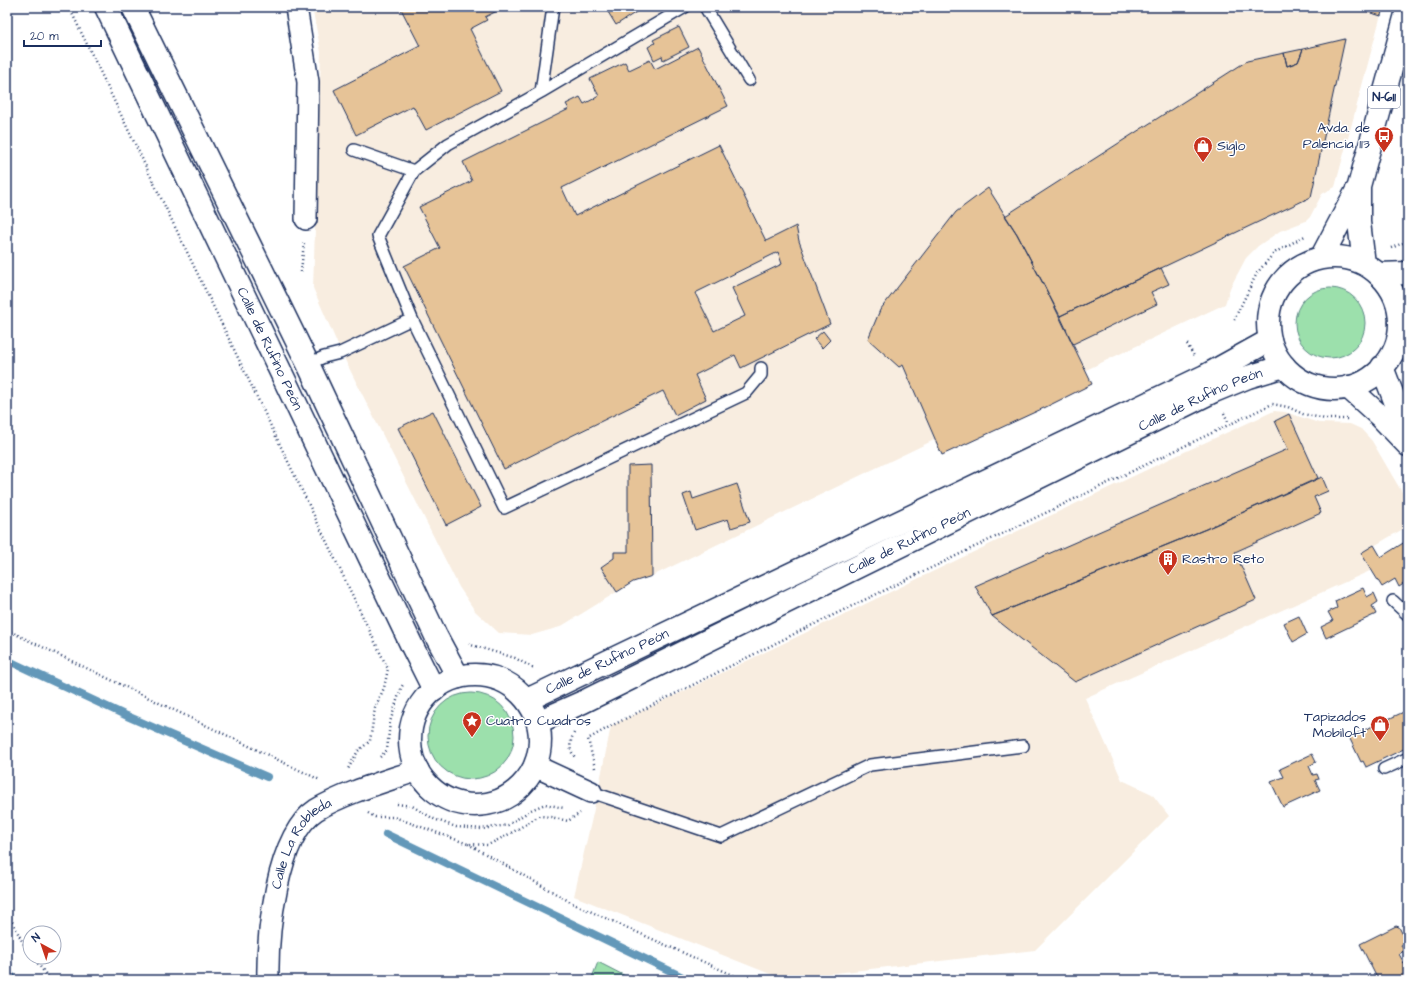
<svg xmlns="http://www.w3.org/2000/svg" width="1415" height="987" viewBox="0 0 1415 987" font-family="'Architects Daughter',sans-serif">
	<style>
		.built { fill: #f8ede0 }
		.green { fill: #9ce0ac; stroke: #5c8885 }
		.water { fill: #94def5; stroke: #6498b9 }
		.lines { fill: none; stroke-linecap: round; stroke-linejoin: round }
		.stream { stroke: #6498b9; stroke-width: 8 }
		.building { fill: #e6c397; stroke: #1b2f5e; fill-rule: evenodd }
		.service-casing { stroke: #1b2f5e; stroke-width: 14 }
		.minor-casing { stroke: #1b2f5e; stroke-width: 24 }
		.primary-casing { stroke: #1b2f5e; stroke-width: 25 }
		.trunk-casing { stroke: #1b2f5e; stroke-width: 25 }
		.path { stroke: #1b2f5e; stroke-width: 2.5; stroke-dasharray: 1 3; stroke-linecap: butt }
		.service { stroke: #fff; stroke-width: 11 }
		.minor { stroke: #fff; stroke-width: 21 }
		.primary { stroke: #fff; stroke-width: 22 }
		.trunk { stroke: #fff; stroke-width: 22 }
		.labels { text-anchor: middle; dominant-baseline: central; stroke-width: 3; stroke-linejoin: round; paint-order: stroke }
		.shield { fill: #fff; stroke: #5f6d8e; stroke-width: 1 }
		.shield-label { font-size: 13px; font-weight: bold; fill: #1b2f5e }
		.poi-label { font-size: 14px; fill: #1b2f5e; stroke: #fff; text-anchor: start }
		.street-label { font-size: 14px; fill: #1b2f5e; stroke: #fff }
	</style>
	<rect width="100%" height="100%" fill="#fff"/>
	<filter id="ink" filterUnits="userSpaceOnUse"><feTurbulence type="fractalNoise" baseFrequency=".025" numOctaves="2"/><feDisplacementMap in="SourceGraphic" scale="8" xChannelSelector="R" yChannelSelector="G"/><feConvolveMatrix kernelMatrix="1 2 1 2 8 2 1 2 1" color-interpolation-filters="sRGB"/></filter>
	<g filter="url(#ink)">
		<!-- built -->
		<path class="built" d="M312,7h1071l-48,180 -13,7 -12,23 -4,4 -26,10 -22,15 -12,12 -16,30 -5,16 -139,66 6,14 -46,23 -104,48 -8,-15 -282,136 -19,6 -73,45 -28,8 -33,-2 -24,-22 -16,-24 -118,-235 -28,-64 8,-236z
			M1274,411l11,1 34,11 31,1 11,5 11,12 31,53 5,3v29l-46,27 10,17 -287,128 37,82 30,14 17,22 -134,134 -252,29 -209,-83 23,-100 14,-70 348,-167 221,-105z"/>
		<!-- green -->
		<path class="green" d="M1295 323a35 35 0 1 1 70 0a35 35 0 1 1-70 0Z
			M428 736a43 43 0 1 1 86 0a43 43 0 1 1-86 0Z
			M598,962l35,18h-42z"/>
		<!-- water -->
		<path class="water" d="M7,963l1,2 10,15h-11z"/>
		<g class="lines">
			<!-- stream -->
			<path class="stream" d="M7,660l120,56 140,61
				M386,834l303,146"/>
		</g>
		<!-- building -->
		<path class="building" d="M400,7h105l-20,10 2,3 -17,9 31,62 -75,39 -13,-24 -57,29 -22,-45 86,-44z
			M605,7h39l-28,18z
			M1360,7h23l-2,9 -22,-7z
			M679,27l10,20 -26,13 -1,-4 -8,4 -6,-13 7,-4 -2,-3z
			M1345,39l-34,158 -251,119 -43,-82 -12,-18 242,-155 37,-8 3,13 11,-4 5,-13z
			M698,47l30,59 -166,82 13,28 144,-71 47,96 30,-15 3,15 31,83 -89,44 -6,-13 -40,20 11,24 -31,16 -12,-24 -159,78 -100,-203 36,-18 -21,-41 53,-26 -9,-19 106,-53 -3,-5 14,-7 4,7 15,-8 -9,-17 35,-17 4,8 21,-10 5,9zM778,252l4,12 -50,24 13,28 -31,15 -19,-38z
			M1303,49l-5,13 -11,4 -3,-13z
			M988,188l29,46 27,51 48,99 -46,23 -104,48 -39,-90 -4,2 -31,-28 12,-29 76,-98z
			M1161,268l8,16 -18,8 6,12 -84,40 -13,-28z
			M823,331l7,9 -8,8 -8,-9z
			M433,411l48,96 -35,18 -48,-97z
			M1289,414l29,64 -112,51 -214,87 -17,-30 313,-137 -13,-28z
			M651,465l1,111 -19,6 -16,10 -16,-25 13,-9v-6h14v-86z
			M1322,477l6,14 -14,6 7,16 -86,39 21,48 -181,82 -83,-66 214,-87z
			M737,484l13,38 -19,6 -3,-9 -33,11 -12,-35 8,-3 2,7z
			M1408,540v41l-9,6 -4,-8 -13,8 -21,-34 13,-8 7,12z
			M1363,588l4,9 7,-4 4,9 -6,4 4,8 -50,24 -5,-11 12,-6 -5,-9 9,-4 -2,-7z
			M1299,616l8,18 -14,8 -9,-19z
			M1408,710v37l-42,20 -3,-6 -2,1 -12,-25z
			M1312,754l4,8 -7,4 4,9 4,-1 2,5 -4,1 5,10 -37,17 -12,-25 13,-5 -4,-8z
			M1396,926l3,1 6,12 -1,4 -3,2 3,6 -5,3 6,11 2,-1 1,3v11l-3,2h-27l-18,-36z"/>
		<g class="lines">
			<!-- service casing -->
			<g class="service-casing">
				<path id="service" d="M705,7l44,73
					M541,92l144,-85
					M354,150l60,21
					M412,319l-34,-83 36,-65 34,-27 93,-52 12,-85
					M308,364l16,-7 16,-4 72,-34 92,189 242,-115 15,-18v-7
					M1393,601l15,14
					M1384,769l24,-11
					M591,792l130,44 149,-71 153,-19"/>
			</g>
			<!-- minor casing -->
			<g class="minor-casing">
				<g id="minor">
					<path d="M296,7l12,75 -2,137"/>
					<path d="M535,766l56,26"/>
					<path id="s1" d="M268,980c-1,-44 8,-144 48,-170 28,-17 70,-29 102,-40"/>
				</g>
			</g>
			<!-- primary casing -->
			<g class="primary-casing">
				<g id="primary">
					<path id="s2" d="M106,7l306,639 22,44"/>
					<path d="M133,7l175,357 128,272 22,41"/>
					<path d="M1379,274l29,-1"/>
					<path d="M1400,323l8,-7"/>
					<circle cx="475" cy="740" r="65"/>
					<path id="s3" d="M527,700l678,-324 65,-36"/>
					<path id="s4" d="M538,722l45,-20 631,-311 34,-14 36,-11"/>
				</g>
			</g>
			<!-- trunk casing -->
			<g class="trunk-casing">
				<path id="trunk" d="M1268 323a66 66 0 1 1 132 0a66 66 0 1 1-132 0Z
					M1321,258l36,-68
					M1364,264l-5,-42v-36l49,-179
					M1382,367l26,68
					M1348,387l33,30 27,28"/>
			</g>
			<!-- path -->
			<path class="path" d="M69,7l319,662 -4,19 -9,20 -5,33 -12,10 -10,18
				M1391,248l17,-7
				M301,272l3,-30
				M1234,320l23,-47 17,-20 31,-17
				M1187,344l7,12
				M1224,413l5,11
				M7,630l313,150
				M469,643l2,2 44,13 20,11
				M574,733c-4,8 -6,16 1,24
				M380,757l7,-7 3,-28 11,-34 3,-5
				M595,768l-7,-29 23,-13 191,-96 470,-226 16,3 15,7 22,5h23
				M397,804l15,2 22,13 22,8 26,2 26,-4 23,-15 14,-6 19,4
				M368,813l7,4h19l74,27 20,1 25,-13 26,-16 12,1 17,4 12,-8
				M468,844l106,60 170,76
				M7,911l16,32 7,10
				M33,957l17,23"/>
			<!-- service -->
			<use href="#service" class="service"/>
			<!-- minor -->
			<use href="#minor" class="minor"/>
			<!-- primary -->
			<use href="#primary" class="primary"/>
			<!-- trunk -->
			<use href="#trunk" class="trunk"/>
		</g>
	</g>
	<!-- icons -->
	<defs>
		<g id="bus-pin" transform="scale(1)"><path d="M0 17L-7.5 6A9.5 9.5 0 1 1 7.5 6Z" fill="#c8321e" stroke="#fff"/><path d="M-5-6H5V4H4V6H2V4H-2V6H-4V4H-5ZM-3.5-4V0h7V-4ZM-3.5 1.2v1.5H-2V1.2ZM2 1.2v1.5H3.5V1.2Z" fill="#fff"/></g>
		<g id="shop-pin" transform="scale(1)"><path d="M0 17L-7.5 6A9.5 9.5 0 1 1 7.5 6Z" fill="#c8321e" stroke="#fff"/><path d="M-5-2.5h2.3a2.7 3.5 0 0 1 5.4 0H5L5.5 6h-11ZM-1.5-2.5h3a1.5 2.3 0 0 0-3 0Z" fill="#fff"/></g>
		<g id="building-pin" transform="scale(1)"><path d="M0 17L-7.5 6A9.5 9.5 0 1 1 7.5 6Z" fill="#c8321e" stroke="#fff"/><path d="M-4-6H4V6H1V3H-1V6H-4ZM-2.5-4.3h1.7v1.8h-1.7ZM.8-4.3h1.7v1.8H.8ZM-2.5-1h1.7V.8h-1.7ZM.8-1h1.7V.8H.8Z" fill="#fff"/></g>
		<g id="sight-pin" transform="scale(1)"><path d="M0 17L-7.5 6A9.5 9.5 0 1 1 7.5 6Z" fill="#c8321e" stroke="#fff"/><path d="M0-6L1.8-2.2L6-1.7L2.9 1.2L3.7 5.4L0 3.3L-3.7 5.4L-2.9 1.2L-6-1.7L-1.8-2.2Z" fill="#fff"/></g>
	</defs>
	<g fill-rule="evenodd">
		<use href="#bus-pin" x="1384" y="136"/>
		<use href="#shop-pin" x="1203" y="146"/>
		<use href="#building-pin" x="1168" y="559"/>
		<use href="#sight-pin" x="472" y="721"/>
		<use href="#shop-pin" x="1380" y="725"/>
	</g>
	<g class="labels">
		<!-- shield labels -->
		<rect class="shield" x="1368" y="86" width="32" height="22" rx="3"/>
		<g class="shield-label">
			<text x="1384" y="97">N-611</text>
		</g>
		<!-- poi labels -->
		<g class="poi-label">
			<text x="1370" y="128" text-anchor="end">Avda. de<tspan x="1370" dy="16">Palencia 113</tspan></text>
			<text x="1217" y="146">Siglo</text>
			<text x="1182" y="559">Rastro Reto</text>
			<text x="1366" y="717" text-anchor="end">Tapizados<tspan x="1366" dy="16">Mobiloft</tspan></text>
			<text x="486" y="721">Cuatro Cuadros</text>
		</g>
		<!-- street labels -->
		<g class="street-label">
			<text stroke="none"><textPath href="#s2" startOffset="379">Calle de Rufino Peón</textPath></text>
			<text stroke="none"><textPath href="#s4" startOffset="737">Calle de Rufino Peón</textPath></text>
			<text stroke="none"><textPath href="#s4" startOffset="413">Calle de Rufino Peón</textPath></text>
			<text stroke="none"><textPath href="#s3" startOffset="89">Calle de Rufino Peón</textPath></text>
			<text stroke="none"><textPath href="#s1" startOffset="145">Calle La Robleda</textPath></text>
		</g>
	</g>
	<!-- margin -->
	<rect width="1415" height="987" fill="none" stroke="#fff" stroke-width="24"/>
	<rect x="12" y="12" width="1391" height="963" fill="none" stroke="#1b2f5e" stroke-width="1.5" filter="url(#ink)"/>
	<!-- north arrow -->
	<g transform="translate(42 945) rotate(320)"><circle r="19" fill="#ffffff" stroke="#a4acbf"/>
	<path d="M0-3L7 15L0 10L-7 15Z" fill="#c8321e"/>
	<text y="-6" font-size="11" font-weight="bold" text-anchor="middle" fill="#1b2f5e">N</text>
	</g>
	<!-- scale -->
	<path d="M24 40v6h77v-6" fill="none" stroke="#1b2f5e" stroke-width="2"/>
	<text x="30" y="40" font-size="12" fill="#1b2f5e" stroke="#ffffff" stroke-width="3" paint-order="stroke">20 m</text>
</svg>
